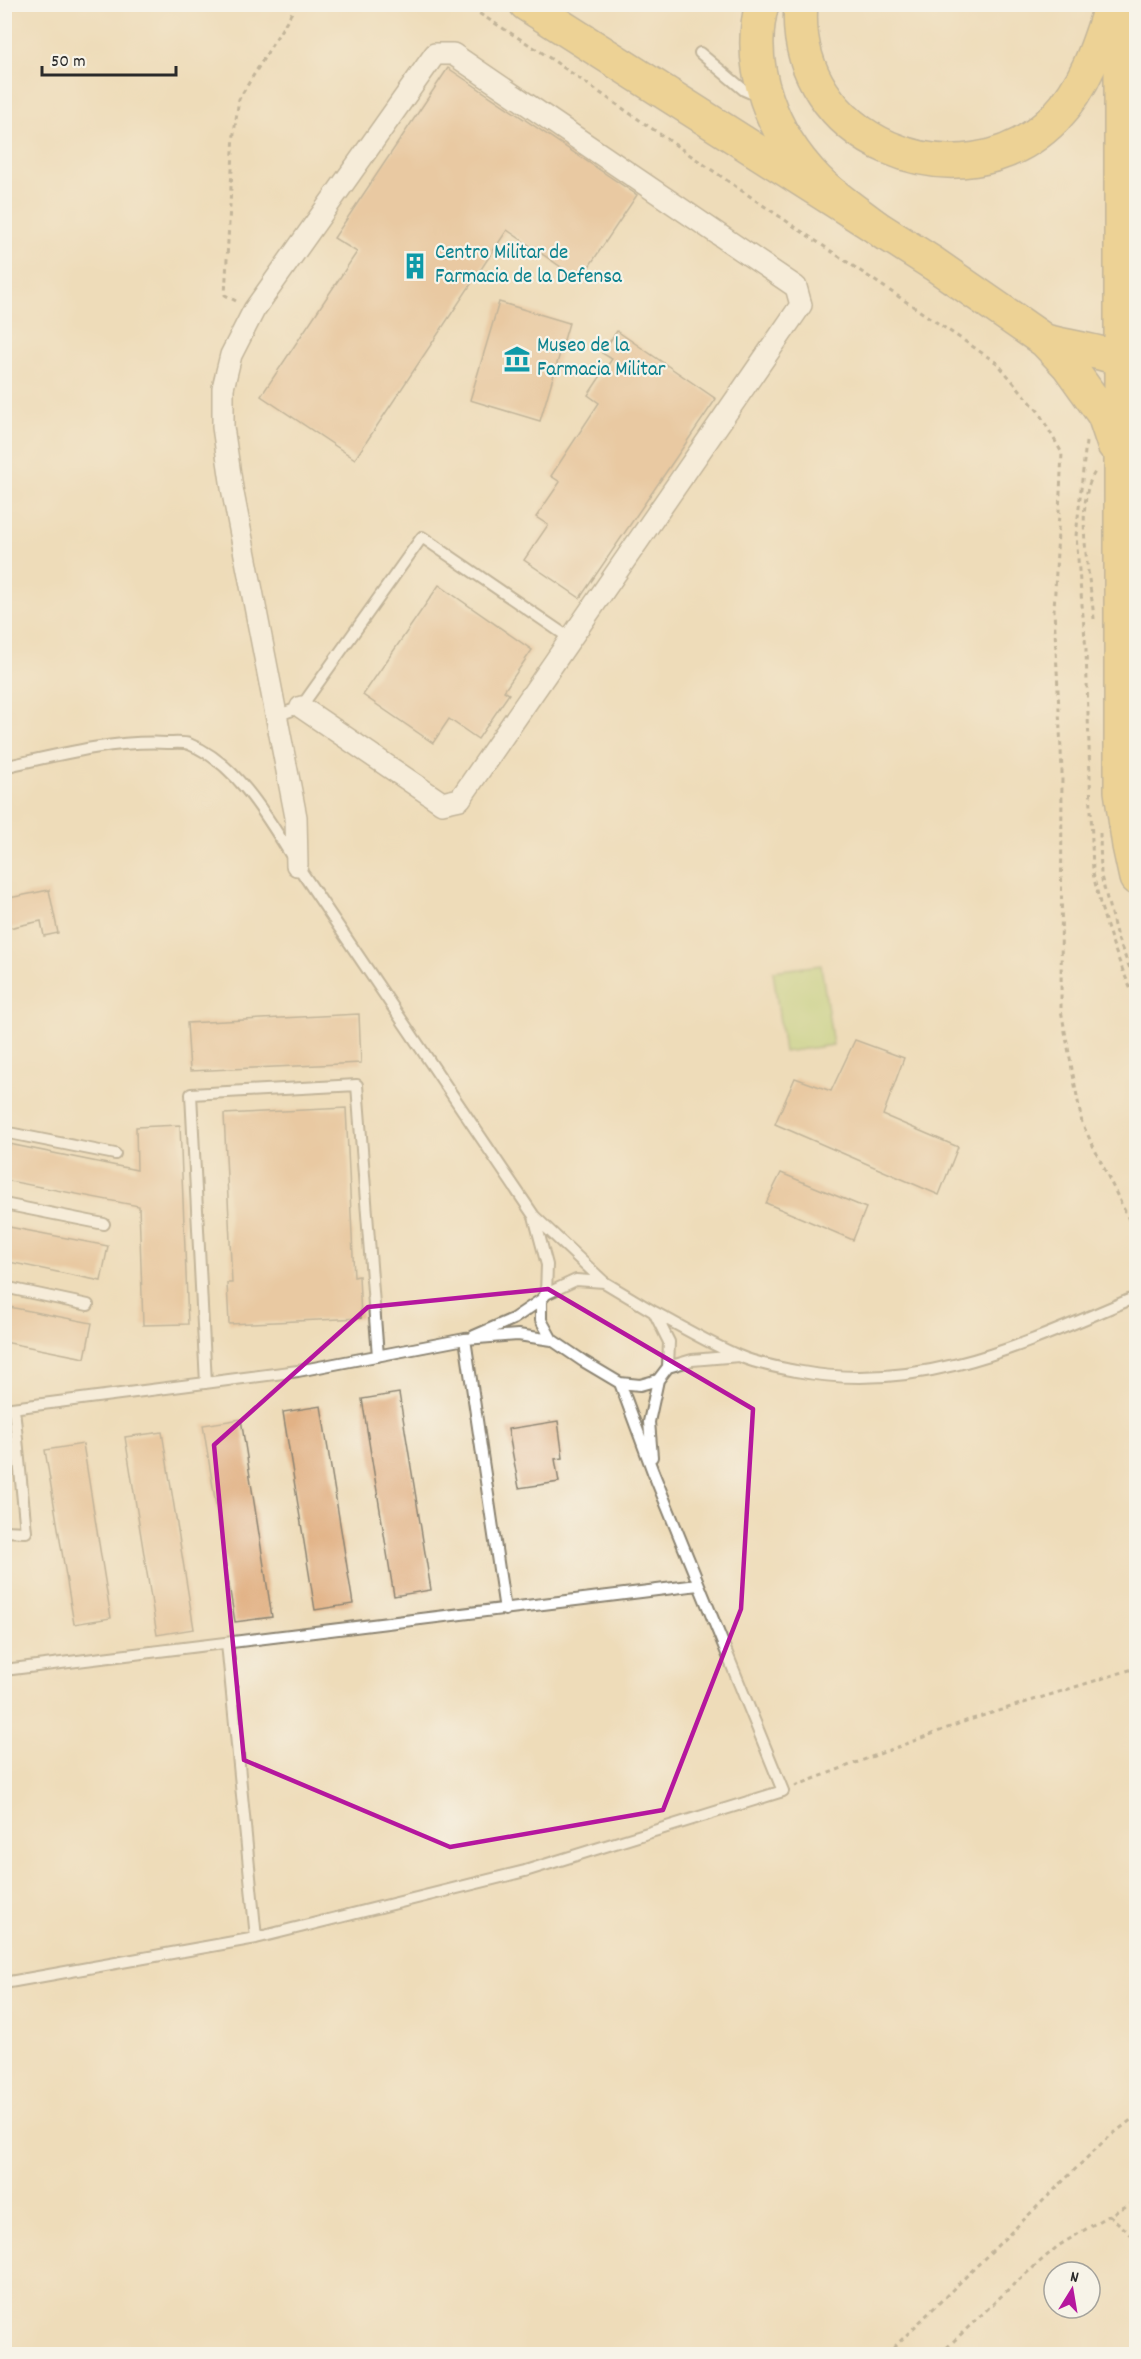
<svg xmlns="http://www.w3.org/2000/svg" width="1141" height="2359" viewBox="0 0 1141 2359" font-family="Dekko,sans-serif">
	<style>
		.green { fill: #b4d178; stroke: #707e52; stroke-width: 1.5 }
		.building { fill: #e2b286 }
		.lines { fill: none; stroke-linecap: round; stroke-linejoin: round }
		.lane-casing { stroke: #8c8472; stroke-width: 14 }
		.street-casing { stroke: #8c8472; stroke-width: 24 }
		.primary-casing { stroke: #8c8472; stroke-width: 36 }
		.highway-casing { stroke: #8c8472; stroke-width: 36 }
		.path { stroke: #8c8472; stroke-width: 3; stroke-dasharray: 4.5 4.5; stroke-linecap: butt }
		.lane { stroke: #fff; stroke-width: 10 }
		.street { stroke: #fff; stroke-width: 21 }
		.primary { stroke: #ebc669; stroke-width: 33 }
		.highway { stroke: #ebc669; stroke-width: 33 }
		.marked { fill: none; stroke: #b5179e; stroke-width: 4.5; stroke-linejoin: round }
		.labels { text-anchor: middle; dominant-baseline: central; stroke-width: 4.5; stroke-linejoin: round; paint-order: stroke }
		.culture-label { font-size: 21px; fill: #0d838f; stroke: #f7f3e8; text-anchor: start }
	</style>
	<rect width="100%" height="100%" fill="#f7f3e8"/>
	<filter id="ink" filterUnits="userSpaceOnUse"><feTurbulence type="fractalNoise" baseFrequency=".0167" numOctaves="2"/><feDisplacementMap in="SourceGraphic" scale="12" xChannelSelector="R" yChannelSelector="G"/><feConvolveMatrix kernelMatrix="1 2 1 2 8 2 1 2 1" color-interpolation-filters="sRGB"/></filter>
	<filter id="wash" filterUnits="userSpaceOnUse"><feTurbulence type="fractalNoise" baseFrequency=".008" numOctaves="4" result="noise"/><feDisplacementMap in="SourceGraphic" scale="24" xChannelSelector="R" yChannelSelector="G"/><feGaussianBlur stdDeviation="1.35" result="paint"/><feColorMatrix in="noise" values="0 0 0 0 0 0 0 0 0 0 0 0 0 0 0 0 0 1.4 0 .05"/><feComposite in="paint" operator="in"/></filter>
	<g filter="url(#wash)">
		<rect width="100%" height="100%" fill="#eedcb9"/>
		<!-- green -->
		<path class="green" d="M821,965l12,80 -49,7 -11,-81z"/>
		<g id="blocks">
			<!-- building -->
			<path class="building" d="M448,68l189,127 -57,85 -73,-50 -152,229 -94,-63 96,-144 -23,-14z
				M499,302l70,21 -29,98 -70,-21z
				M617,331l99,68 -136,199 -56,-38 24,-35 -12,-8 24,-35 -9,-6 48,-73 -11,-8 24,-36 -10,-6z
				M439,585l93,65 -28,41 5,3 -31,45 -29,-20 -16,24 -70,-48z
				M49,890l9,43 -14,3 -3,-15 -37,8v-30z
				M359,1014l2,49 -171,8 -3,-48z
				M855,1040l49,18 -21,57 75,32 -19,48 -164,-71 20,-46 36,13z
				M346,1108l8,169 5,-1 2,42 -132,6 -2,-41h5l-8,-169z
				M180,1125l8,199 -45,1 -4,-119 -135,-26v-37l133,27 -1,-43z
				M781,1173l85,35 -13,32 -87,-37z
				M4,1226l104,20 -7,35 -97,-20z
				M4,1306l88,17 -7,35 -81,-16z
				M399,1393l32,197 -37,6 -32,-197z
				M321,1406l32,198 -38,6 -32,-198z
				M241,1419l31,198 -37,5 -32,-197z
				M558,1421l5,37 -8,1 4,23 -40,6 -11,-59z
				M162,1432l32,197 -37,6 -32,-198z
				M83,1444l28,174 -37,6 -29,-174z"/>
		</g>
	</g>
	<g filter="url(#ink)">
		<use href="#blocks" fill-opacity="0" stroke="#8c8472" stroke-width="1.5"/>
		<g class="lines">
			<!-- lane casing -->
			<g class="lane-casing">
				<path id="lane" d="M700,53l44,37 14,6
					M276,716l25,-9 121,-170 149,102
					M4,767c53,-12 109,-27 163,-24 7,0 16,-1 22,1 49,19 82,79 108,121l237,351 70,66 50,30 15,30 -1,25 -10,13 -18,5 -20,-2 -37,-22 -31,-21 -11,-20v-20l5,-6 30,-14 28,2
					M4,1132l111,22
					M4,1204l100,20
					M534,1216l13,49 -1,29
					M4,1287l84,18
					M654,1312c28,15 56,32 85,44 18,8 38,11 57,15 125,24 228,-27 340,-74
					M474,1336l39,-17 28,-19
					M465,1339l40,271
					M668,1367l24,-7 47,-4
					M206,1383l-15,-289 166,-9 21,271
					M4,1409l294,-38 167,-32 53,-4 34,5
					M652,1457l-3,-35 9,-42
					M4,1531l22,1 -12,-124
					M227,1643l29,295
					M4,1670l694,-85
					M4,1983l252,-45 269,-67 258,-80 -130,-319 -33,-89"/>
			</g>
			<!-- street casing -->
			<g class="street-casing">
				<path id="street" d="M297,865l-1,-48 -64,-329 -9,-61v-39l8,-33 23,-45 181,-256h18l343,233 5,18 -341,494 -18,4 -141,-96"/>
			</g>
			<!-- primary casing -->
			<g class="primary-casing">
				<path id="primary" d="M526,4l408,260 111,77 23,24 36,50 10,30
					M1121,4v787l8,55 7,32
					M1045,341c25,6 50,9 75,18"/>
			</g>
			<!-- highway casing -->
			<g class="highway-casing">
				<path id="highway" d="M762,4c-17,64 11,131 55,176 20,20 46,36 68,54
					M801,4c-12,136 161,209 254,114 30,-31 44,-73 56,-114"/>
			</g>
			<!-- path -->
			<path class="path" d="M464,4l77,48 223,154 233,157 41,48 24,42 -8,157 8,160 -1,240 21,113 54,111
				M236,301l-11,-6 9,-162 5,-34 58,-95
				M1086,442l-10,94 10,114 7,223c9,45 24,86 43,128
				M1094,619c-3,-38 -21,-114 1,-147
				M1100,833l1,43 16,61 19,46
				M795,1786l171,-65 170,-53
				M1109,2215l27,24
				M887,2354l217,-213 32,-25
				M940,2354l73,-69 45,-39 51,-31 27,-14"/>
			<!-- lane -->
			<use href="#lane" class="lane"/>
			<!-- street -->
			<use href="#street" class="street"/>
			<!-- primary -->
			<use href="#primary" class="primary"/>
			<!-- highway -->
			<use href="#highway" class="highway"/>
		</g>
	</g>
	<!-- marked area -->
	<path d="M0 0H1141V2359H0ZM548,1289l205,120 -12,200 -78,201 -213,37 -206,-87 -30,-315 154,-138z" fill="#eedcb9" fill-opacity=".55" fill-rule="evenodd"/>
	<path class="marked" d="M548,1289l205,120 -12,200 -78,201 -213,37 -206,-87 -30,-315 154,-138z"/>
	<!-- icons -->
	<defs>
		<g id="building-bare" transform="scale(2.07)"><path d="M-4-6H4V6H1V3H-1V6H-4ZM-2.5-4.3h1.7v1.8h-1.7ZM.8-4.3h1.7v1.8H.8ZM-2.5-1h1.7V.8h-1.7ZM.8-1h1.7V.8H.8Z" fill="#0f9aa8" stroke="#f7f3e8" stroke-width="2.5" paint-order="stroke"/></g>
		<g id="museum-bare" transform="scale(2.07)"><path d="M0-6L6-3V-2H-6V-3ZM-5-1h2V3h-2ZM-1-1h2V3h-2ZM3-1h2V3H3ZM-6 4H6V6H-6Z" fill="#0f9aa8" stroke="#f7f3e8" stroke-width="2.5" paint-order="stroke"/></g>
	</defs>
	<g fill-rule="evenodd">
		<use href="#building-bare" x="415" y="266"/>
		<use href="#museum-bare" x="517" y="359"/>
	</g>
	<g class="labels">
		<!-- culture labels -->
		<g class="culture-label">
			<text x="435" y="254">Centro Militar de<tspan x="435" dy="24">Farmacia de la Defensa</tspan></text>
			<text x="537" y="347">Museo de la<tspan x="537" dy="24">Farmacia Militar</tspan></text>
		</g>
	</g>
	<!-- margin -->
	<rect width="1141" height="2359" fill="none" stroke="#f7f3e8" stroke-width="24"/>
	<!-- north arrow -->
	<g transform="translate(1072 2290) rotate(11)"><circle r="28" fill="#f7f3e8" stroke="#a5a39c" stroke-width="1.5"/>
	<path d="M0-4.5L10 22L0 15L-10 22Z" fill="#b5179e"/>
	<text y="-9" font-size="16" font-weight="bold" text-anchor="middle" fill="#2b2b2b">N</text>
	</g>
	<!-- scale -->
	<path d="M42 66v9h134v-9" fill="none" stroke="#2b2b2b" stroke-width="3"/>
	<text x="51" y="66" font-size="18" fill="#2b2b2b" stroke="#f7f3e8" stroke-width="4.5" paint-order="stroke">50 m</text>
</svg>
